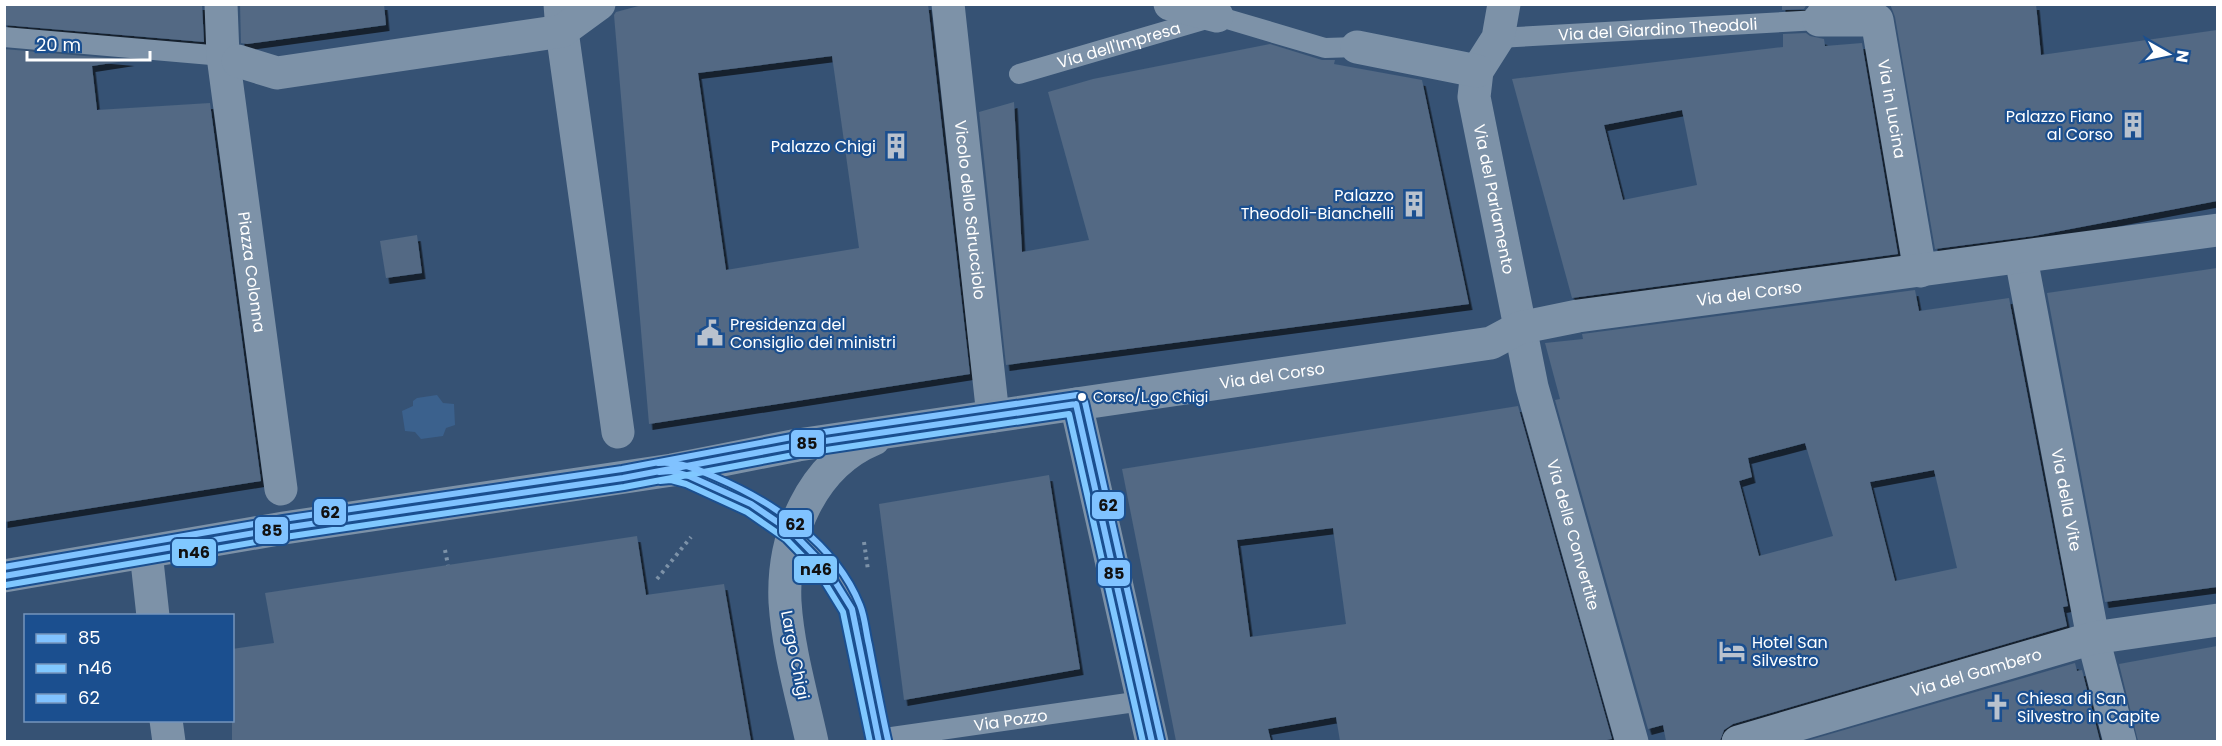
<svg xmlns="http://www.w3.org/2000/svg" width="2222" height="746" viewBox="0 0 2222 746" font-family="Poppins,sans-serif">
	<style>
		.water { fill: #3b618d }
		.building { fill: #526984; fill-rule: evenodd; filter: url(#shadow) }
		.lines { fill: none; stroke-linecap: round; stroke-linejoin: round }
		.path { stroke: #7d92a8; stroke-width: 4; stroke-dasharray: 3 4.5; stroke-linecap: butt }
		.lane { stroke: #7d92a8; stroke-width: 20 }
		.street { stroke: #7d92a8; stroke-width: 33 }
		.bus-1-casing { stroke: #1b4f8f; stroke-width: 10 }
		.bus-2-casing { stroke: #1b4f8f; stroke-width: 10 }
		.bus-3-casing { stroke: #1b4f8f; stroke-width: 10 }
		.bus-1 { stroke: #80c2ff; stroke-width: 6 }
		.bus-2 { stroke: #80c8ff; stroke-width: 6 }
		.bus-3 { stroke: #80c2ff; stroke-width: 6 }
		.bus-dot { fill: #fff; stroke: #1b4f8f; stroke-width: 2 }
		.labels { text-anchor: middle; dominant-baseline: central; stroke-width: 4.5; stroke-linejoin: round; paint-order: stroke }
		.bus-label { font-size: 14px; fill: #fff; stroke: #1b4f8f; text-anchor: start }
		.street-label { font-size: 16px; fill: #fff; stroke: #1b4f8f }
		.poi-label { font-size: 16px; fill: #fff; stroke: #1b4f8f; text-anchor: end }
		.line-badge { stroke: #1b4f8f; stroke-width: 2 }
		.pale-badge-label { font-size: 16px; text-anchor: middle; font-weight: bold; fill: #111 }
	</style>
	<defs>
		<filter id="shadow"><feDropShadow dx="3.5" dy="6" stdDeviation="0" flood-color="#0009"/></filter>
	</defs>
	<rect width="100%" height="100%" fill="#365274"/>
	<!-- water -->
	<path class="water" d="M437,395l6,8 11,1 1,21 -9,3 -3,8 -22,3 -6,-7 -10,-1 -3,-20 11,-5v-5l4,-3z"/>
	<!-- building -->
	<path class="building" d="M4,4h198l2,38 -200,-17z
		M240,4h144l2,21 -139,19 -6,-1z
		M646,4h282l42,370 -321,50 -35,-409 2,-3zM832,56l27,192 -133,22 -28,-197z
		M1782,4h25l-3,5 -22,1z
		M1890,4h146l5,51 176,-25v171l-183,35 -99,13 -40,-232z
		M1806,33l4,3 14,3 1,7 37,-3 36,211 -326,44 -60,-219 271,-32v-13zM1682,110l15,75 -74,15 -19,-75z
		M1270,44l52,16h13l-1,4 88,16 47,224 -463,61 -27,-253 35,-10 8,150 67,-12 -41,-148 45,-13z
		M4,49l127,11 -39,6 5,44 113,-7 51,378 -257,41z
		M417,235l5,38 -36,5 -6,-37z
		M2217,268v319l-112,15 -58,-309z
		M1915,290l4,21 90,-13 59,308 -5,1 4,19 -334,98 -9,6 -4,11h-54l-3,-16 -15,4 -93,-329 5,-1 -15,-56 38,-4 -1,-5zM1805,443l28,93 -74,20 -20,-75 13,-4 -4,-19zM1934,470l23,98 -62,13 -25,-99z
		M1518,406l94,333 -10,2h-262l-4,-24 -68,12 3,12h-95l-54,-272zM1333,528l13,96 -96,13 -13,-97z
		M1049,475l31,194 -176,31 -25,-196z
		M637,536l9,59 78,-11 27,157h-519v-92l42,-6 -9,-50z
		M2217,646v95h-79l-19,-77z
		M2075,663l2,8 5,-1 18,71h-294z"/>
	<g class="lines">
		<!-- path -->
		<path class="path" d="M864,542l4,28
			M445,550l3,15
			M657,579l34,-42"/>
		<!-- lane -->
		<g class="lane">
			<path d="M4,37l219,19"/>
			<path id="s1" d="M1498,38l321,-18 -1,-10"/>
			<path id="s2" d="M1019,74l198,-58 108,32 32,-1"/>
			<path d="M677,472c73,26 141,63 175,137l27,133"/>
			<path id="s3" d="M878,739l264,-38"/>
		</g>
		<!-- street -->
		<g class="street">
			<path id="s4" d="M221,4l2,52 58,433"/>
			<path d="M560,4l2,27 56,401"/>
			<path id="s5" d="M948,4l45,412"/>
			<path d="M1170,4l47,12"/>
			<path id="s6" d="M1504,4l-6,34 -21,33 -3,26 58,290 100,355"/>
			<path id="s7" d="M1819,20h58l43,251"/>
			<path d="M1357,47l120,24"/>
			<path d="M238,61l39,12 285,-42 37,-27"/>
			<path id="s8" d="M2021,258l72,380 27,104"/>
			<path d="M1076,404l76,338"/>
			<path d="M146,552l7,64"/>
			<path id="s9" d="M4,576l280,-48 388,-58 126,-25 693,-102 28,-15 59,-12 640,-86"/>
			<path d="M166,720l3,22"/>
			<path d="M812,742c-10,-46 -24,-93 -27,-140 -3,-65 26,-137 89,-163"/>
			<path id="s10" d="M1738,742l355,-104 125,-18"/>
		</g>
		<!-- bus-1 casing -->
		<g class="bus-1-casing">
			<path id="bus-1" d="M1076,404l76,338
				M659,472l12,-1 18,5 62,28 41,28 34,35 26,42 27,133
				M4,576l280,-48 339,-50 175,-33 278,-41"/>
		</g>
		<!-- bus-2 casing -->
		<g class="bus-2-casing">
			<path id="bus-2" d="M660,481l11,-1 15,4 61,28 39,27 33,34 24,39 27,130
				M6,585l279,-48 339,-50 175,-33 270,-40 74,328"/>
		</g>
		<!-- bus-3 casing -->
		<g class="bus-3-casing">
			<path id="bus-3" d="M658,463c21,-2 39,6 57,14 58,25 120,66 145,128 5,12 6,28 9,40 6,32 12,64 19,95
				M4,567l279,-48 339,-50 175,-33 280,-41 5,2 3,5 76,338"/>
		</g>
		<!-- bus-1 -->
		<use href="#bus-1" class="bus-1"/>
		<!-- bus-2 -->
		<use href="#bus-2" class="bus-2"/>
		<!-- bus-3 -->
		<use href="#bus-3" class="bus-3"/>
	</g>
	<!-- icons -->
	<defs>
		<g id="building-bare" transform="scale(2.07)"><path d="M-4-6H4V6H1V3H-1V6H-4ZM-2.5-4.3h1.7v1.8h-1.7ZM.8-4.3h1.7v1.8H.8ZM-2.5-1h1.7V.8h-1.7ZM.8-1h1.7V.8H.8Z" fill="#b9c2ce" stroke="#1b4f8f" stroke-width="2.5" paint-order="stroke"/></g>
		<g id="civic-bare" transform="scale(2.07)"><path d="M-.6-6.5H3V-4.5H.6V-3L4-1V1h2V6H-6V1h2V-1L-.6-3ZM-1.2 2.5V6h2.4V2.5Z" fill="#b9c2ce" stroke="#1b4f8f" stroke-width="2.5" paint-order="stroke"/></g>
		<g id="hotel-bare" transform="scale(2.07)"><path d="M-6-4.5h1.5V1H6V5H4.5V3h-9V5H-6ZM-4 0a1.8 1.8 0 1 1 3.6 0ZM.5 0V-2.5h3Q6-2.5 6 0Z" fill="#b9c2ce" stroke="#1b4f8f" stroke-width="2.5" paint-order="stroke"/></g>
		<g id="church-bare" transform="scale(2.07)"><path d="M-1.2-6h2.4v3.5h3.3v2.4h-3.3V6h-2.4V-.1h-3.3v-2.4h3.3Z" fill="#b9c2ce" stroke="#1b4f8f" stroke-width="2.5" paint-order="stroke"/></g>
	</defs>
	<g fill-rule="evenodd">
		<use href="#building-bare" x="2133" y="125"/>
		<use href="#building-bare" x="896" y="146"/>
		<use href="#building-bare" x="1414" y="204"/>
		<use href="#civic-bare" x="710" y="333"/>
		<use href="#hotel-bare" x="1732" y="651"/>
		<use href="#church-bare" x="1997" y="707"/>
	</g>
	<!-- markers -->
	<circle class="bus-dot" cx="1082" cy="397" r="5"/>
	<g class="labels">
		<!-- bus labels -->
		<g class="bus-label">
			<text x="1093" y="397">Corso/L.go Chigi</text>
		</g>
		<!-- street labels -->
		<g class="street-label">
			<text stroke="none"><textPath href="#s1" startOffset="160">Via del Giardino Theodoli</textPath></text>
			<text stroke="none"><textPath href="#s2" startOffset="104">Via dell'Impresa</textPath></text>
			<text stroke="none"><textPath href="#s7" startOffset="148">Via in Lucina</textPath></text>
			<text stroke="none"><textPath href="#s6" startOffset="204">Via del Parlamento</textPath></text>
			<text stroke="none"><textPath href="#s5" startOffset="207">Vicolo dello Sdrucciolo</textPath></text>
			<text stroke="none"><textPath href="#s4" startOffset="270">Piazza Colonna</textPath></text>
			<text stroke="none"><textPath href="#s9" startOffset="1770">Via del Corso</textPath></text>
			<text stroke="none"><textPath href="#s9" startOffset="1284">Via del Corso</textPath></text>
			<text stroke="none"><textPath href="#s8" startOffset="246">Via della Vite</textPath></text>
			<text stroke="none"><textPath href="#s6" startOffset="549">Via delle Convertite</textPath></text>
			<text transform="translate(795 655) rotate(79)">Largo Chigi</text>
			<text stroke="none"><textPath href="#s10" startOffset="248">Via del Gambero</textPath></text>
			<text stroke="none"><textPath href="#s3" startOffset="134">Via Pozzo</textPath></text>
		</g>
		<!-- poi labels -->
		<g class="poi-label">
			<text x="2113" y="116">Palazzo Fiano<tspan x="2113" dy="18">al Corso</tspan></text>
			<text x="876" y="146">Palazzo Chigi</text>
			<text x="1394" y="195">Palazzo<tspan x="1394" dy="18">Theodoli-Bianchelli</tspan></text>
			<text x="730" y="324" text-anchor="start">Presidenza del<tspan x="730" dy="18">Consiglio dei ministri</tspan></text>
			<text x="1752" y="642" text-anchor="start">Hotel San<tspan x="1752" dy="18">Silvestro</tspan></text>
			<text x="2017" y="698" text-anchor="start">Chiesa di San<tspan x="2017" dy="18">Silvestro in Capite</tspan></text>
		</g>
	</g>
	<g class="line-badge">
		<rect x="790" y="429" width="35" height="29" rx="6" fill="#80c2ff"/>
		<rect x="1091" y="491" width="34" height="29" rx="6" fill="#80c2ff"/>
		<rect x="313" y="498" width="34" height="28" rx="6" fill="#80c2ff"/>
		<rect x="778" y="509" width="35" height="29" rx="6" fill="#80c2ff"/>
		<rect x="254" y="516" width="35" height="29" rx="6" fill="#80c2ff"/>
		<rect x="171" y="538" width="46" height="29" rx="6" fill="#80c8ff"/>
		<rect x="793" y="555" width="45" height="29" rx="6" fill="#80c8ff"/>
		<rect x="1097" y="559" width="34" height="28" rx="6" fill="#80c2ff"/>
	</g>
	<g class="pale-badge-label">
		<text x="807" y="449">85</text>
		<text x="1108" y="511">62</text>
		<text x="330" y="518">62</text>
		<text x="795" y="530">62</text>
		<text x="272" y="536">85</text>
		<text x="194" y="558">n46</text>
		<text x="816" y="575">n46</text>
		<text x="1114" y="579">85</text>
	</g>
	<!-- border -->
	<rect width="2222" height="746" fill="none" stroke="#ffffff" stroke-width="12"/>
	<!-- legend -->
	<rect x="24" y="614" width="210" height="108" fill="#1b4f8f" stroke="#7695bc" stroke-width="1.5"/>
	<rect x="36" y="634" width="30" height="9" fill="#80c2ff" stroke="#7695bc" stroke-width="1.5"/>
	<text x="78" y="644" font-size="18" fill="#ffffff">85</text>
	<rect x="36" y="664" width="30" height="9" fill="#80c8ff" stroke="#7695bc" stroke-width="1.5"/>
	<text x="78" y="674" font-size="18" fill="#ffffff">n46</text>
	<rect x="36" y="694" width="30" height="9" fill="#80c2ff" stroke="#7695bc" stroke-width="1.5"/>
	<text x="78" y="704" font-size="18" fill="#ffffff">62</text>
	<!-- north arrow -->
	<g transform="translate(2168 54) rotate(99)" stroke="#1b4f8f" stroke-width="4.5" paint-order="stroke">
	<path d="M0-4.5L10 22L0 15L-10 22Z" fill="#ffffff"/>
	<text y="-9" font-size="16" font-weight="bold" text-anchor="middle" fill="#ffffff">N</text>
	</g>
	<!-- scale -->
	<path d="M27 51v9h123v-9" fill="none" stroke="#ffffff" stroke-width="3"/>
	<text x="36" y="51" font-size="18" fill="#ffffff" stroke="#1b4f8f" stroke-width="4.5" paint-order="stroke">20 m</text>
</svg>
